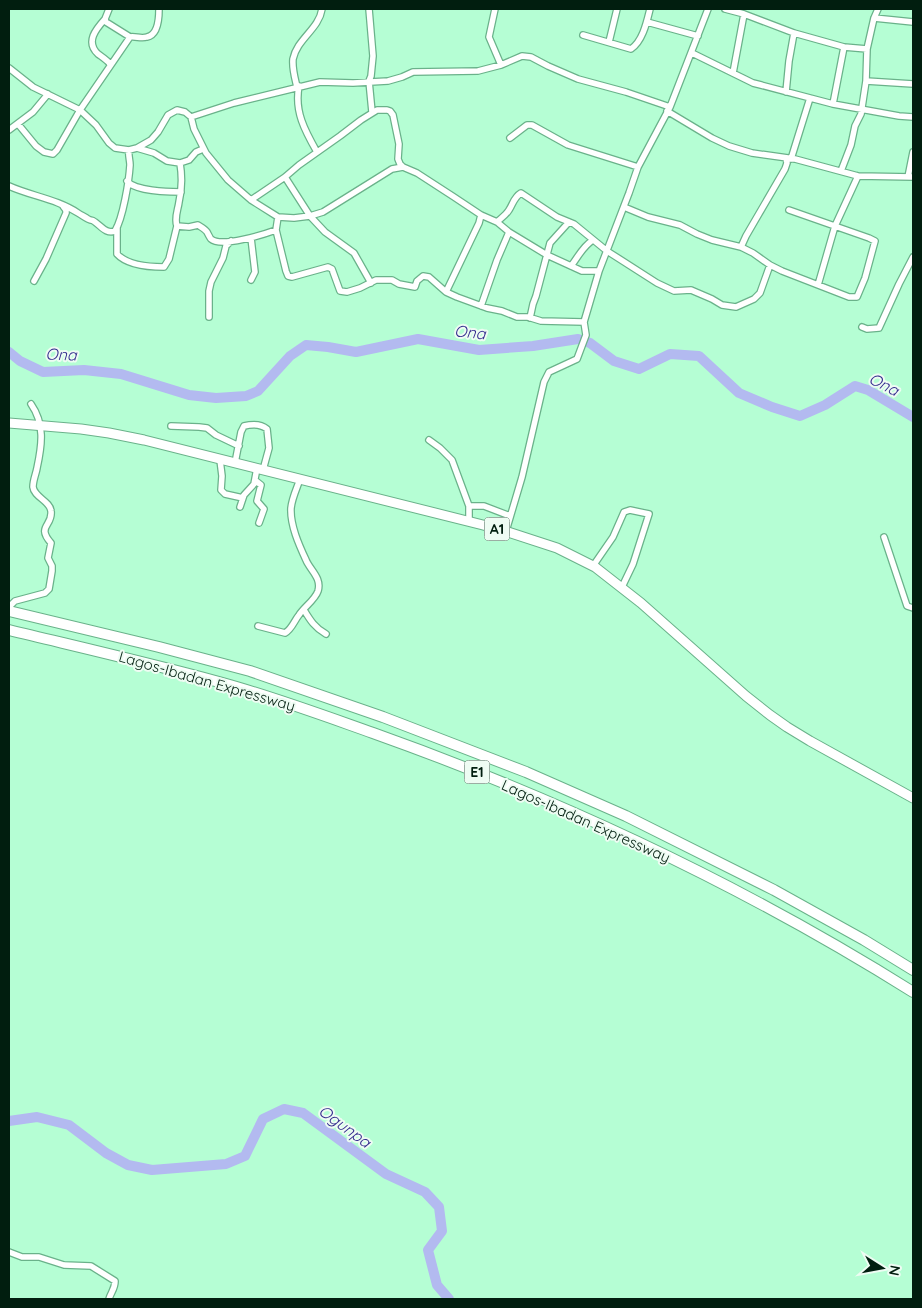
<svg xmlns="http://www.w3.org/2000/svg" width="922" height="1308" viewBox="0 0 922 1308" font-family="Quicksand,sans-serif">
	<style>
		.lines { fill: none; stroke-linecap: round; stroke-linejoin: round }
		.river { stroke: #b3baf0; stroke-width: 10 }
		.minor-casing { stroke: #6ab28a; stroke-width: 8 }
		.trunk-casing { stroke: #6ab28a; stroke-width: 11 }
		.motorway-casing { stroke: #6ab28a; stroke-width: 12 }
		.minor { stroke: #fff; stroke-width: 5.5 }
		.trunk { stroke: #fff; stroke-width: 9 }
		.motorway { stroke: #fff; stroke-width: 10 }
		.labels { text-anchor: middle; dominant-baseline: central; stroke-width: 4; stroke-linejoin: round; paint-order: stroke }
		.shield { fill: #eefcf3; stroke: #486153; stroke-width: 1 }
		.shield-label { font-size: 14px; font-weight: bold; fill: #011e0f }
		.street-label { font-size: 15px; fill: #011e0f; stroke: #eefcf3 }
		.water-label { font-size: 16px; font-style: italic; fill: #322a8d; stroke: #eefcf3 }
	</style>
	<rect width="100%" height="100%" fill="#b5fed4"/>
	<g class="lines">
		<!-- river -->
		<path class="river" d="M9,352l11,9 23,11 41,-2 37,4 68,21 27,3 30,-2 12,-5 32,-35 16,-11 22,2 28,5 62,-13 61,11 54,-4 45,-7 12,4 24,18 25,8 31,-15 29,2 40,37 33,14 28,9 25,-11 30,-19 13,4 45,27
			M9,1121l28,-4 32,8 37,28 22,12 24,5 74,-6 19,-8 18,-37 21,-10 19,4 83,61 39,18 14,15 3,24 -14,19 9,35 12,14"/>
		<!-- minor casing -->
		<g class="minor-casing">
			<path id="minor" d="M109,9l-4,10 1,3 24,15c6,-1 11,2 17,0 11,-2 12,-19 12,-28
				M369,9l4,47 -2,20 -2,5 3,31
				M495,9l-6,28 12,28
				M725,9l19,5 50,19 50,14
				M874,18l39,4
				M105,19c-9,10 -20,23 -7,35 4,3 9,6 12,10
				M647,22l51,14
				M583,35l48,14c12,-8 16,-28 19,-40
				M609,42l8,-33
				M867,49l-1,32 47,3
				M692,53l61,30 8,2 72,19 66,12 14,1
				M9,68l24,19 47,23 16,15 13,18 6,5 14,2 8,-2 14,-8 7,-8 10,-17 9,-5 8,2 6,5 3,12 12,24 22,27 23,20 27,17 16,1 16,-2 13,-4 69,-43 11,-2 14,6 37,24 27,18 16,7 12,10 38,23 35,16h17l30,-78 9,-26 32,-60 38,-98
				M733,73l11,-59
				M299,86c-5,25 6,45 18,66
				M297,87c-2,-9 -5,-18 -4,-28 4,-20 26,-30 29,-50
				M786,92l3,-31 5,-28
				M833,104l11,-57 23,2 7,-31 4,-9
				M667,111l45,27 17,8 23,7 43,6 63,17 55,1
				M191,117l43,-14 86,-21 33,1 35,-2 14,-4 11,-5 65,-1 23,-6 21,-9 9,1 17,9 30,13 48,13 44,15
				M18,124l18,22 8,6 9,2 4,-4 23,-40 50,-73
				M9,130l24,-18 15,-18
				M510,138l17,-13h5l36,20 70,22
				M137,148l17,5 13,8 13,2 9,-3 7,-8 7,-3
				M791,159l19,-61
				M841,171l10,-26 4,-19 6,-12 5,-33
				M285,177l25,39 15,16 29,21 17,30
				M908,177l5,-25
				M127,181c8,10 41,11 54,11
				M9,186c22,10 48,13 69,27 3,2 7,4 10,6 6,3 2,-1 7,3 7,5 11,12 20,9 8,-13 14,-50 15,-66 0,-5 -2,-10 -1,-15
				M251,200l34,-23 14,-12 41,-29 21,-16 16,-10h10l3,1 3,4 6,29 -1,15 2,5 3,3
				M624,207l24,10 32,8 17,9 15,6 29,7 12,6 17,12 12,6 67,26h8l8,-19 10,-37 -6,-3 -80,-28
				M278,217l-2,13 10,41 2,5 4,1 36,-10 4,2 8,22 7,1 13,-4 16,-8h16l7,4 16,3 2,-6 6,-5 6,1 17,15 11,5 30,11 15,3 15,6h11l13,4 43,1 2,13 -9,24 -28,13 -5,10 -22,95 -16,54
				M497,222c3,-3 9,-7 12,-12 4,-6 5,-13 12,-17l36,24 17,7 33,27 50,32 17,8 17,-1 21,9 10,6 14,2 18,-8 6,-6 10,-28
				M177,226l12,1 9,-2c3,2 7,4 9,7 1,2 3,6 4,7 10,9 54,-5 65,-9
				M117,227v27c10,11 33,13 47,13l5,-8 8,-33c-3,-8 1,-16 2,-24 3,-13 3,-27 1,-39
				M251,238l4,34 -4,8
				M741,247l5,-11 39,-67 2,-6 -1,-5
				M571,266c7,-9 12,-20 22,-26
				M34,281l12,-22 20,-46v-3l-3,-4
				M818,285l17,-59 23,-50
				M446,292l33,-69 2,-8
				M481,306l16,-46 12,-28
				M209,317v-26l2,-9 12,-24 3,-12 5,-5
				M530,318l3,-14 3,-8 14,-53 19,-21
				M584,322l15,-51
				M862,327l5,2 12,-1 20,-44 14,-27
				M171,426l28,1 8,1 9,7 23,11
				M429,440l11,8 12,12 17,46v15
				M220,460l2,16 -1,14 4,4 18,4
				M235,463l6,-31 3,-6c8,-2 17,-2 23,3l2,19 -6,22
				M256,481l5,4 -4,16 7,8 -5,14
				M469,506h15l26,10
				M240,507l4,-12 10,-11 3,-16
				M884,537l23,69 6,2
				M593,566l20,-29 11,-25 6,-2 19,4 -16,50 -11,23
				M9,607l6,-6 30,-8 4,-4 3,-18v-5l-4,-8 3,-15c-15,-17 2,-17 0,-32 -1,-10 -17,-14 -18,-24 0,-7 3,-13 4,-19 5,-23 8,-44 -6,-64
				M304,610c6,10 11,18 22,24
				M258,626l27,7c7,-4 9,-12 14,-18 5,-8 16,-15 19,-24 4,-13 -8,-21 -12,-31 -7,-15 -16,-35 -15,-52 1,-10 6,-20 9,-29
				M9,1252l13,5h17l25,8 27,1 24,15c0,8 -4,11 -6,18"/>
		</g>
		<!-- trunk casing -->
		<g class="trunk-casing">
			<path id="trunk" d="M9,423l72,6 28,4 35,7 339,85 25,7 49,16 38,19 46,36 105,93 24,19 17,12 23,14 103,57"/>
		</g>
		<!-- motorway casing -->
		<g class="motorway-casing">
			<path id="motorway" d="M9,611l150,36 91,24 133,46 143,55 100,44 148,74 90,50 49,30
				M9,630c70,17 140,33 210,52 52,14 103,33 154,51 188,67 371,153 540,259"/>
		</g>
		<!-- minor -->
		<use href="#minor" class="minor"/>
		<!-- trunk -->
		<use href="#trunk" class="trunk"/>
		<!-- motorway -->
		<use href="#motorway" class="motorway"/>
	</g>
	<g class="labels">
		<!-- shield labels -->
		<g class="shield">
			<rect x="484.5" y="517.5" width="25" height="23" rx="4"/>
			<rect x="464.5" y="760.5" width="25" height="23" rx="4"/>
		</g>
		<g class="shield-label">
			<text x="497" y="529">A1</text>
			<text x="477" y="772">E1</text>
		</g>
		<!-- street labels -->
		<g class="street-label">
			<text transform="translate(207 681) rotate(16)">Lagos-Ibadan Expressway</text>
			<text transform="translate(586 821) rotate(24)">Lagos-Ibadan Expressway</text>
		</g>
		<!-- water labels -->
		<g class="water-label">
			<text transform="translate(470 332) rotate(6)">Ona</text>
			<text transform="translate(61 354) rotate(2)">Ona</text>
			<text transform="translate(884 384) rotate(27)">Ona</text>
			<text transform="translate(345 1126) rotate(36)">Ogunpa</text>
		</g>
	</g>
	<!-- border -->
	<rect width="922" height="1308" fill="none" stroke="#011e0f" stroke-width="20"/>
	<!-- north arrow -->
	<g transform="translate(882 1268) rotate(101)" stroke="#eefcf3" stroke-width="4" paint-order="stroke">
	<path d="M0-4L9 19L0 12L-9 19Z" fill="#011e0f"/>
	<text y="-8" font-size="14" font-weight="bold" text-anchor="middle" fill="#011e0f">N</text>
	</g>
</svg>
